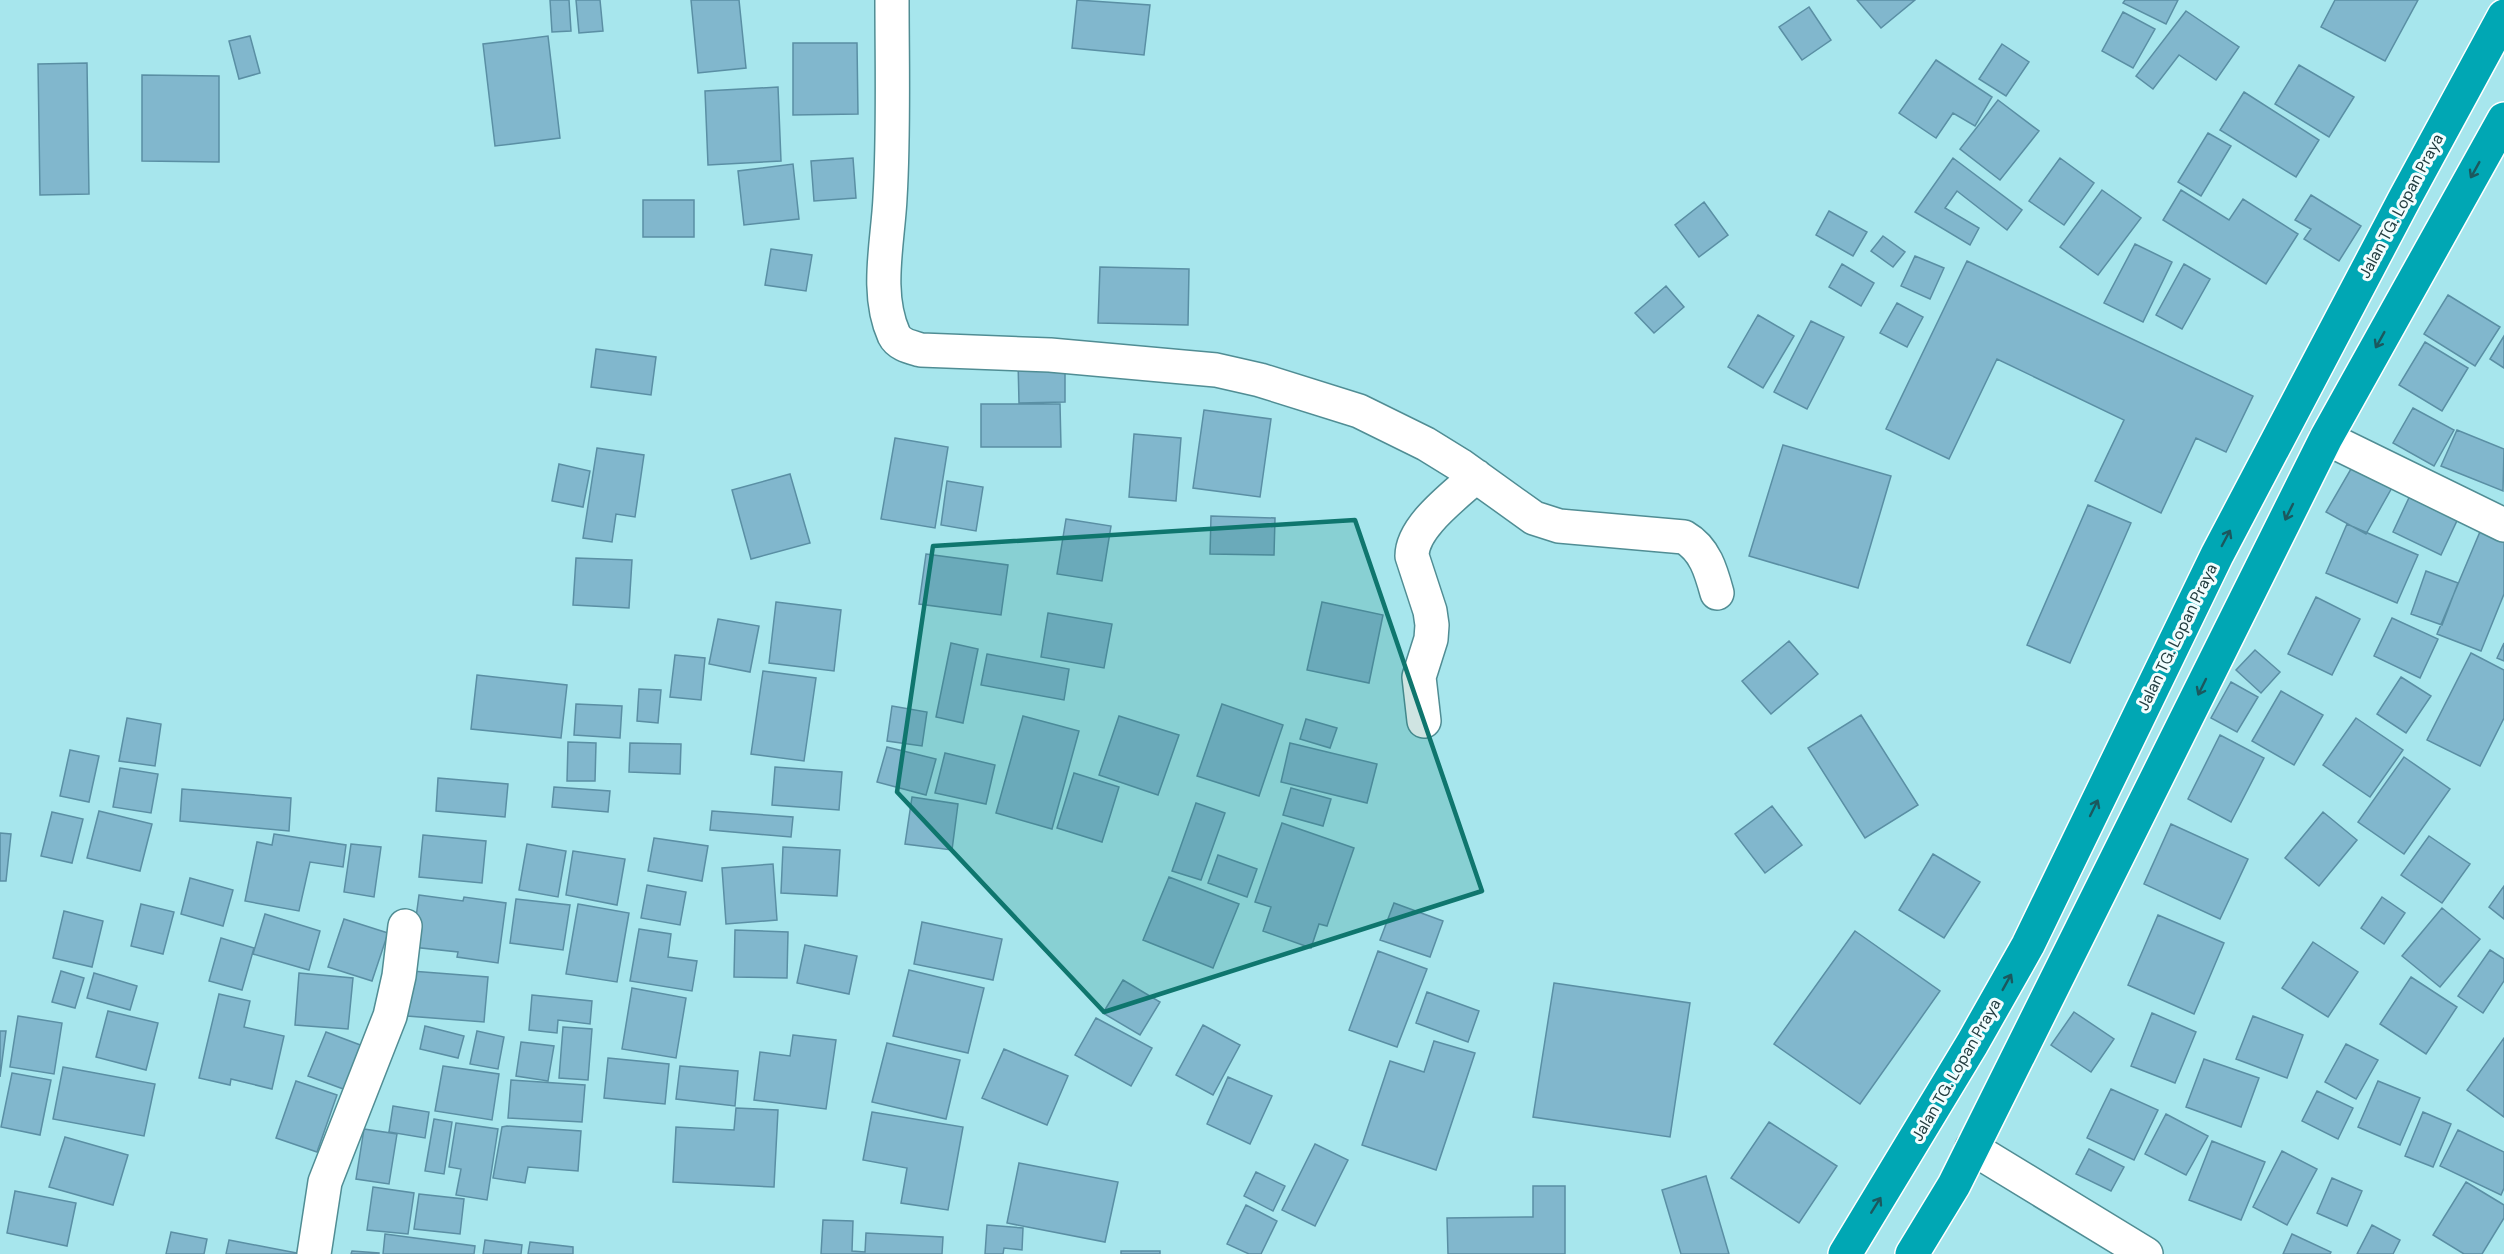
<svg xmlns="http://www.w3.org/2000/svg" width="2504" height="1254" viewBox="0 0 2504 1254" font-family="'DM Sans',sans-serif">
	<style>
		.building { fill: #81b7cd; stroke: #5a8fa4; stroke-width: 1.5 }
		.lines { fill: none; stroke-linecap: round; stroke-linejoin: round }
		.street-casing { stroke: #508d94; stroke-width: 36 }
		.highway-casing { stroke: #fff; stroke-width: 36 }
		.street { stroke: #fff; stroke-width: 33 }
		.highway { stroke: #00a7b4; stroke-width: 33 }
		.oneway { stroke: #1b585e }
		.marked { fill: #0f766e; fill-opacity: 0.2; stroke: #0f766e; stroke-width: 4.5; stroke-linejoin: round }
		.labels { text-anchor: middle; dominant-baseline: central; stroke-width: 6; stroke-linejoin: round; paint-order: stroke }
		.street-label { font-size: 16px; fill: #243e41; stroke: #f1fdfe }
	</style>
	<rect width="100%" height="100%" fill="#a7e6ed"/>
	<!-- building -->
	<path class="building" d="M550,0h19l2,31 -19,1z
		M576,0h24l3,31 -24,2z
		M691,0h48l7,68 -48,5z
		M1077,0l73,5 -6,50 -72,-7z
		M1857,0h58l-34,28z
		M2125,0h53l-12,24 -43,-21z
		M2335,0h83l-33,61 -64,-34z
		M1809,7l22,33 -29,20 -23,-33z
		M2186,11l53,36 -23,33 -37,-25 -26,34 -17,-13z
		M2123,12l32,17 -22,39 -31,-17z
		M250,36l10,37 -21,6 -10,-38z
		M548,36l12,102 -65,8 -12,-102z
		M793,43h64l1,71 -65,1z
		M2002,44l27,18 -23,34 -27,-17z
		M1936,60l56,37 -17,29 -22,-13 -17,25 -37,-25z
		M87,63l2,131 -49,1 -2,-131z
		M2299,65l55,32 -25,40 -54,-33z
		M142,75l77,1v86l-77,-1z
		M778,87l3,74 -73,4 -3,-74z
		M2244,92l75,48 -23,37 -76,-47z
		M1998,100l41,31 -39,49 -40,-31z
		M2208,133l23,13 -30,50 -23,-14z
		M853,158l3,40 -42,3 -3,-40z
		M1953,158l69,52 -15,20 -50,-39 -12,17 34,20 -9,17 -55,-33z
		M2060,158l34,25 -30,42 -35,-24z
		M793,164l6,55 -55,6 -6,-54z
		M2102,190l39,28 -43,57 -38,-28z
		M2181,190l48,30 14,-21 55,35 -32,50 -103,-64z
		M2311,195l50,31 -22,35 -35,-22 7,-10 -16,-9z
		M643,200h51v37h-51z
		M1704,202l24,33 -29,22 -24,-32z
		M1829,211l38,21 -14,24 -37,-21z
		M1883,236l22,16 -12,15 -22,-16z
		M2135,244l37,18 -29,60 -39,-19z
		M771,249l41,6 -6,36 -41,-6z
		M1915,256l29,12 -14,31 -29,-13z
		M1967,261l286,135 -27,56 -30,-14 -35,75 -66,-32 29,-61 -127,-61 -48,100 -63,-30z
		M1842,264l32,19 -13,23 -32,-19z
		M2184,264l26,15 -28,50 -26,-14z
		M1100,267l89,2 -1,56 -90,-2z
		M1666,286l18,21 -30,26 -19,-20z
		M2448,295l52,32 -25,39 -51,-32z
		M1897,303l26,14 -16,30 -27,-14z
		M1758,315l36,21 -31,52 -35,-21z
		M1811,321l33,16 -37,72 -33,-17z
		M2504,336v32l-14,-9z
		M2425,342l43,26 -26,43 -43,-26z
		M596,349l60,8 -5,38 -60,-8z
		M1065,360v42l-46,1 -1,-42z
		M981,404h79l1,43h-80z
		M2413,408l41,22 -20,36 -41,-23z
		M1204,410l67,9 -11,78 -67,-9z
		M2457,430l47,19 -1,42 -62,-25z
		M1134,434l47,4 -5,63 -47,-4z
		M895,438l53,9 -13,81 -54,-9z
		M1783,445l108,31 -33,112 -109,-32z
		M597,448l47,7 -9,62 -19,-3 -4,28 -29,-4z
		M2355,462l39,22 -28,50 -40,-22z
		M559,464l31,7 -7,36 -31,-6z
		M790,474l20,69 -59,16 -19,-69z
		M947,481l36,6 -7,44 -35,-6z
		M2413,489l48,23 -20,43 -48,-23z
		M2088,505l43,18 -61,140 -43,-18z
		M1211,516l64,2 -1,37 -64,-1z
		M1066,519l45,7 -9,55 -45,-7z
		M2347,524l71,31 -21,48 -71,-30z
		M2482,527l22,9v58l-23,57 -44,-17z
		M926,554l82,11 -7,50 -82,-11z
		M576,558l56,2 -3,48 -56,-3z
		M2426,571l32,12 -16,42 -31,-11z
		M2316,597l44,22 -28,56 -44,-21z
		M776,602l65,8 -7,61 -65,-8z
		M1322,602l61,13 -14,68 -62,-13z
		M1048,613l64,11 -8,44 -63,-11z
		M2392,618l46,21 -18,39 -46,-22z
		M718,619l41,7 -9,46 -41,-8z
		M1789,641l29,33 -47,40 -29,-33z
		M951,643l27,6 -15,74 -27,-6z
		M2504,643v18l-7,-3z
		M2255,650l25,22 -19,21 -25,-23z
		M2471,653l33,17v48l-24,48 -53,-26z
		M987,654l82,15 -5,31 -83,-15z
		M675,655l30,3 -4,42 -31,-3z
		M763,671l53,7 -12,83 -53,-7z
		M477,675l90,10 -6,53 -90,-9z
		M2401,677l30,19 -25,37 -29,-19z
		M2231,682l27,15 -21,35 -26,-14z
		M639,689l22,1 -3,33 -21,-2z
		M2281,691l42,24 -29,50 -42,-24z
		M576,704l46,2 -2,32 -46,-3z
		M1222,704l61,21 -24,71 -62,-20z
		M892,706l35,6 -5,34 -35,-5z
		M1861,715l57,90 -53,33 -57,-90z
		M1023,716l56,15 -27,98 -56,-16z
		M1119,716l60,19 -21,60 -59,-20z
		M127,718l34,6 -6,42 -36,-5z
		M2356,718l47,32 -33,47 -47,-32z
		M1306,719l31,9 -7,20 -30,-9z
		M2220,735l44,23 -33,64 -43,-23z
		M568,742l28,1 -1,38h-28z
		M630,743l51,1 -1,30 -51,-2z
		M1290,743l87,21 -10,39 -86,-21z
		M887,747l49,12 -10,36 -49,-13z
		M70,750l29,6 -10,46 -29,-6z
		M945,753l50,12 -9,39 -51,-11z
		M2404,757l46,32 -46,65 -46,-32z
		M775,767l67,5 -3,38 -67,-5z
		M120,768l38,6 -7,39 -38,-6z
		M1074,773l45,14 -17,55 -45,-14z
		M438,778l70,6 -3,33 -69,-6z
		M554,787l56,4 -2,21 -56,-5z
		M1291,788l40,11 -8,27 -40,-11z
		M182,789l109,9 -2,33 -109,-10z
		M912,797l46,7 -6,46 -47,-6z
		M1196,803l29,10 -24,67 -29,-9z
		M1772,806l30,39 -37,28 -30,-39z
		M99,811l53,13 -12,47 -53,-13z
		M712,811l81,6 -2,20 -81,-7z
		M52,812l31,7 -11,44 -31,-7z
		M2323,812l34,28 -38,46 -34,-28z
		M1282,823l72,25 -27,78 -8,-2 -8,24 -48,-17 8,-24 -16,-5z
		M2171,824l77,35 -28,60 -76,-35z
		M0,833l11,1 -5,47h-6z
		M274,834l72,11 -3,22 -33,-5 -11,49 -54,-10 12,-59 15,3z
		M423,835l63,6 -4,42 -63,-6z
		M2429,836l41,28 -28,39 -41,-28z
		M654,838l54,8 -6,35 -54,-10z
		M351,844l30,3 -7,50 -30,-5z
		M527,844l39,7 -8,46 -39,-7z
		M783,847l57,3 -3,46 -56,-3z
		M573,851l52,8 -8,46 -51,-10z
		M1933,854l47,28 -36,56 -45,-28z
		M1218,855l39,14 -10,28 -39,-14z
		M773,864l4,56 -51,4 -4,-56z
		M1169,877l70,27 -26,64 -70,-28z
		M190,878l43,12 -10,36 -42,-12z
		M647,885l39,7 -6,33 -39,-7z
		M2504,886v33l-15,-12z
		M419,895l44,6 1,-4 42,6 -8,60 -41,-6 1,-5 -46,-5z
		M2382,897l23,16 -21,31 -23,-16z
		M516,899l54,6 -7,45 -53,-7z
		M1394,903l49,18 -13,36 -50,-17z
		M141,904l33,8 -11,42 -32,-8z
		M578,904l51,9 -12,69 -51,-8z
		M2442,908l38,31 -40,48 -38,-31z
		M64,911l39,10 -11,46 -39,-9z
		M265,914l55,17 -11,39 -56,-16z
		M2158,915l66,28 -30,71 -66,-29z
		M344,919l44,14 -16,48 -44,-14z
		M922,922l80,17 -9,41 -79,-16z
		M639,929l32,5 -3,23 29,4 -5,30 -62,-10z
		M735,930l53,2 -1,46 -53,-1z
		M1855,931l85,60 -80,113 -86,-60z
		M221,938l33,10 -12,42 -33,-9z
		M2313,942l45,30 -30,45 -46,-29z
		M805,945l52,11 -8,38 -52,-11z
		M2490,950l14,9v22l-21,32 -25,-17z
		M1378,951l49,18 -30,78 -48,-17z
		M909,970l75,18 -16,65 -75,-17z
		M61,971l23,7 -9,30 -23,-6z
		M411,971l77,6 -4,45 -77,-6z
		M94,973l43,13 -7,24 -43,-12z
		M299,973l54,5 -5,51 -53,-4z
		M2411,977l46,30 -31,47 -46,-30z
		M1123,980l37,22 -20,33 -37,-22z
		M1554,983l136,20 -20,134 -137,-20z
		M632,988l54,10 -10,60 -54,-9z
		M1427,992l52,19 -11,31 -52,-19z
		M219,994l31,7 -6,26 40,9 -12,53 -41,-10 -1,6 -31,-7z
		M532,995l60,6 -2,23 -32,-4 -1,13 -28,-3z
		M108,1011l50,12 -12,47 -50,-13z
		M2074,1012l40,27 -23,33 -40,-27z
		M2152,1013l44,19 -21,51 -44,-17z
		M18,1016l44,7 -8,51 -44,-7z
		M2253,1016l50,19 -16,43 -51,-19z
		M1096,1018l56,30 -21,38 -56,-31z
		M1203,1025l37,20 -27,50 -37,-20z
		M425,1026l39,10 -6,22 -38,-9z
		M563,1027l29,2 -4,51 -29,-2z
		M0,1031h6l-6,46z
		M477,1031l27,6 -6,32 -28,-5z
		M326,1032l37,14 -17,44 -38,-14z
		M793,1035l43,5 -10,69 -72,-9 6,-48 30,4z
		M2504,1038v79l-37,-27z
		M1434,1041l41,12 -39,117 -74,-25 28,-84 34,11z
		M521,1042l33,4 -6,35 -32,-5z
		M887,1043l73,17 -14,59 -74,-17z
		M2346,1044l32,16 -22,39 -31,-17z
		M1004,1049l64,27 -21,49 -65,-27z
		M608,1058l61,6 -4,40 -61,-6z
		M2204,1059l55,19 -18,49 -55,-20z
		M443,1066l56,8 -7,46 -57,-9z
		M680,1066l58,5 -3,35 -59,-7z
		M63,1067l92,17 -11,52 -91,-17z
		M12,1073l39,7 -11,55 -39,-8z
		M1228,1077l44,19 -22,48 -43,-20z
		M511,1080l74,5 -3,37 -74,-4z
		M296,1081l41,14 -20,57 -41,-14z
		M2378,1081l42,17 -20,47 -42,-18z
		M2111,1089l47,21 -24,50 -47,-22z
		M2317,1091l36,17 -15,31 -36,-18z
		M393,1106l36,6 -4,26 -36,-6z
		M736,1108l42,2 -4,77 -101,-5 3,-55 58,3z
		M872,1112l91,15 -15,83 -47,-7 6,-35 -44,-8z
		M2423,1112l28,12 -18,43 -28,-11z
		M2166,1114l42,22 -22,39 -41,-21z
		M434,1119l18,3 -8,52 -19,-3z
		M1769,1122l68,44 -38,57 -68,-45z
		M456,1123l42,6 -11,71 -31,-5 5,-26 -12,-2z
		M507,1126l74,5 -3,40 -50,-4 -3,16 -32,-5 9,-51z
		M364,1129l33,5 -8,50 -33,-5z
		M2458,1130l46,22v36l-3,7 -61,-29z
		M65,1137l63,18 -15,50 -64,-18z
		M2212,1141l53,21 -24,58 -52,-20z
		M1315,1144l33,16 -33,66 -33,-16z
		M2089,1149l35,18 -13,24 -35,-17z
		M2282,1151l35,18 -30,56 -34,-18z
		M1019,1163l99,19 -13,60 -98,-19z
		M1256,1172l29,14 -12,25 -29,-15z
		M1706,1176l23,78h-48l-19,-64z
		M2332,1178l30,13 -15,35 -30,-13z
		M2466,1182l38,23v13l-22,36h-18l-31,-19z
		M1533,1186h32v68h-117l-1,-36 86,-1z
		M373,1187l41,6 -6,41 -41,-4z
		M15,1191l61,12 -9,43 -60,-13z
		M419,1194l45,5 -4,35 -46,-5z
		M1246,1205l31,16 -16,33h-12l-22,-10z
		M823,1220l30,1 -1,30 13,1 1,-19 77,4 -1,17h-121z
		M987,1225l36,3 -1,22 -18,-2 -1,6h-18z
		M2372,1225l28,15 -7,14h-36z
		M171,1232l36,7 -3,15h-38z
		M385,1234l90,12 -1,8h-91z
		M2292,1234l39,18 -1,2h-47z
		M229,1240l73,14h-76z
		M485,1240l37,5 -1,9h-38z
		M530,1242l43,5v7h-45z
		M352,1251l27,2v1h-28z
		M1121,1251h39v3h-39z"/>
	<g class="lines">
		<!-- street casing -->
		<g class="street-casing">
			<path id="street" d="M892,0c0,66 2,132 -2,198 -2,44 -15,95 4,137 5,10 17,12 27,15l129,5 166,15 44,10 99,31 67,33 34,21 74,53 25,8 125,11c21,12 27,34 33,56
				M2326,438l178,87
				M1424,721l-5,-44 12,-38 1,-14 -2,-14 -18,-55c0,-30 44,-61 64,-80
				M1972,1148l174,106
				M314,1254l11,-72 65,-166 9,-40 6,-50"/>
		</g>
		<!-- highway casing -->
		<g class="highway-casing">
			<path id="highway" d="M1845,1254l127,-210 56,-99 189,-390 188,-357 99,-182
				M1912,1254l42,-69 372,-747 178,-319"/>
		</g>
		<!-- street -->
		<use href="#street" class="street"/>
		<!-- highway -->
		<use href="#highway" class="highway"/>
	</g>
	<!-- one-way arrows -->
	<defs><path id="oneway-shaft" d="M-6 0H5M1.5-3L5.5 0L1.5 3" fill="none" stroke-width="1.6" stroke-linecap="round" stroke-linejoin="round" transform="scale(1.5)"/></defs>
	<g class="oneway">
		<use href="#oneway-shaft" transform="translate(2475 170) rotate(119)"/>
		<use href="#oneway-shaft" transform="translate(2380 340) rotate(119)"/>
		<use href="#oneway-shaft" transform="translate(2289 512) rotate(116)"/>
		<use href="#oneway-shaft" transform="translate(2226 538) rotate(-62)"/>
		<use href="#oneway-shaft" transform="translate(2202 687) rotate(116)"/>
		<use href="#oneway-shaft" transform="translate(2094 808) rotate(-64)"/>
		<use href="#oneway-shaft" transform="translate(2007 982) rotate(-61)"/>
		<use href="#oneway-shaft" transform="translate(1876 1205) rotate(-58)"/>
	</g>
	<!-- marked area -->
	<path class="marked" d="M1355,520l127,371 -378,121 -207,-220 36,-246z"/>
	<g class="labels">
		<!-- street labels -->
		<g class="street-label">
			<text transform="translate(2401 206) rotate(-62)">Jalan TG. Lopan Praya</text>
			<text transform="translate(2177 637) rotate(-64)">Jalan TG. Lopan Praya</text>
			<text transform="translate(1956 1070) rotate(-60)">Jalan TG. Lopan Praya</text>
		</g>
	</g>
</svg>
